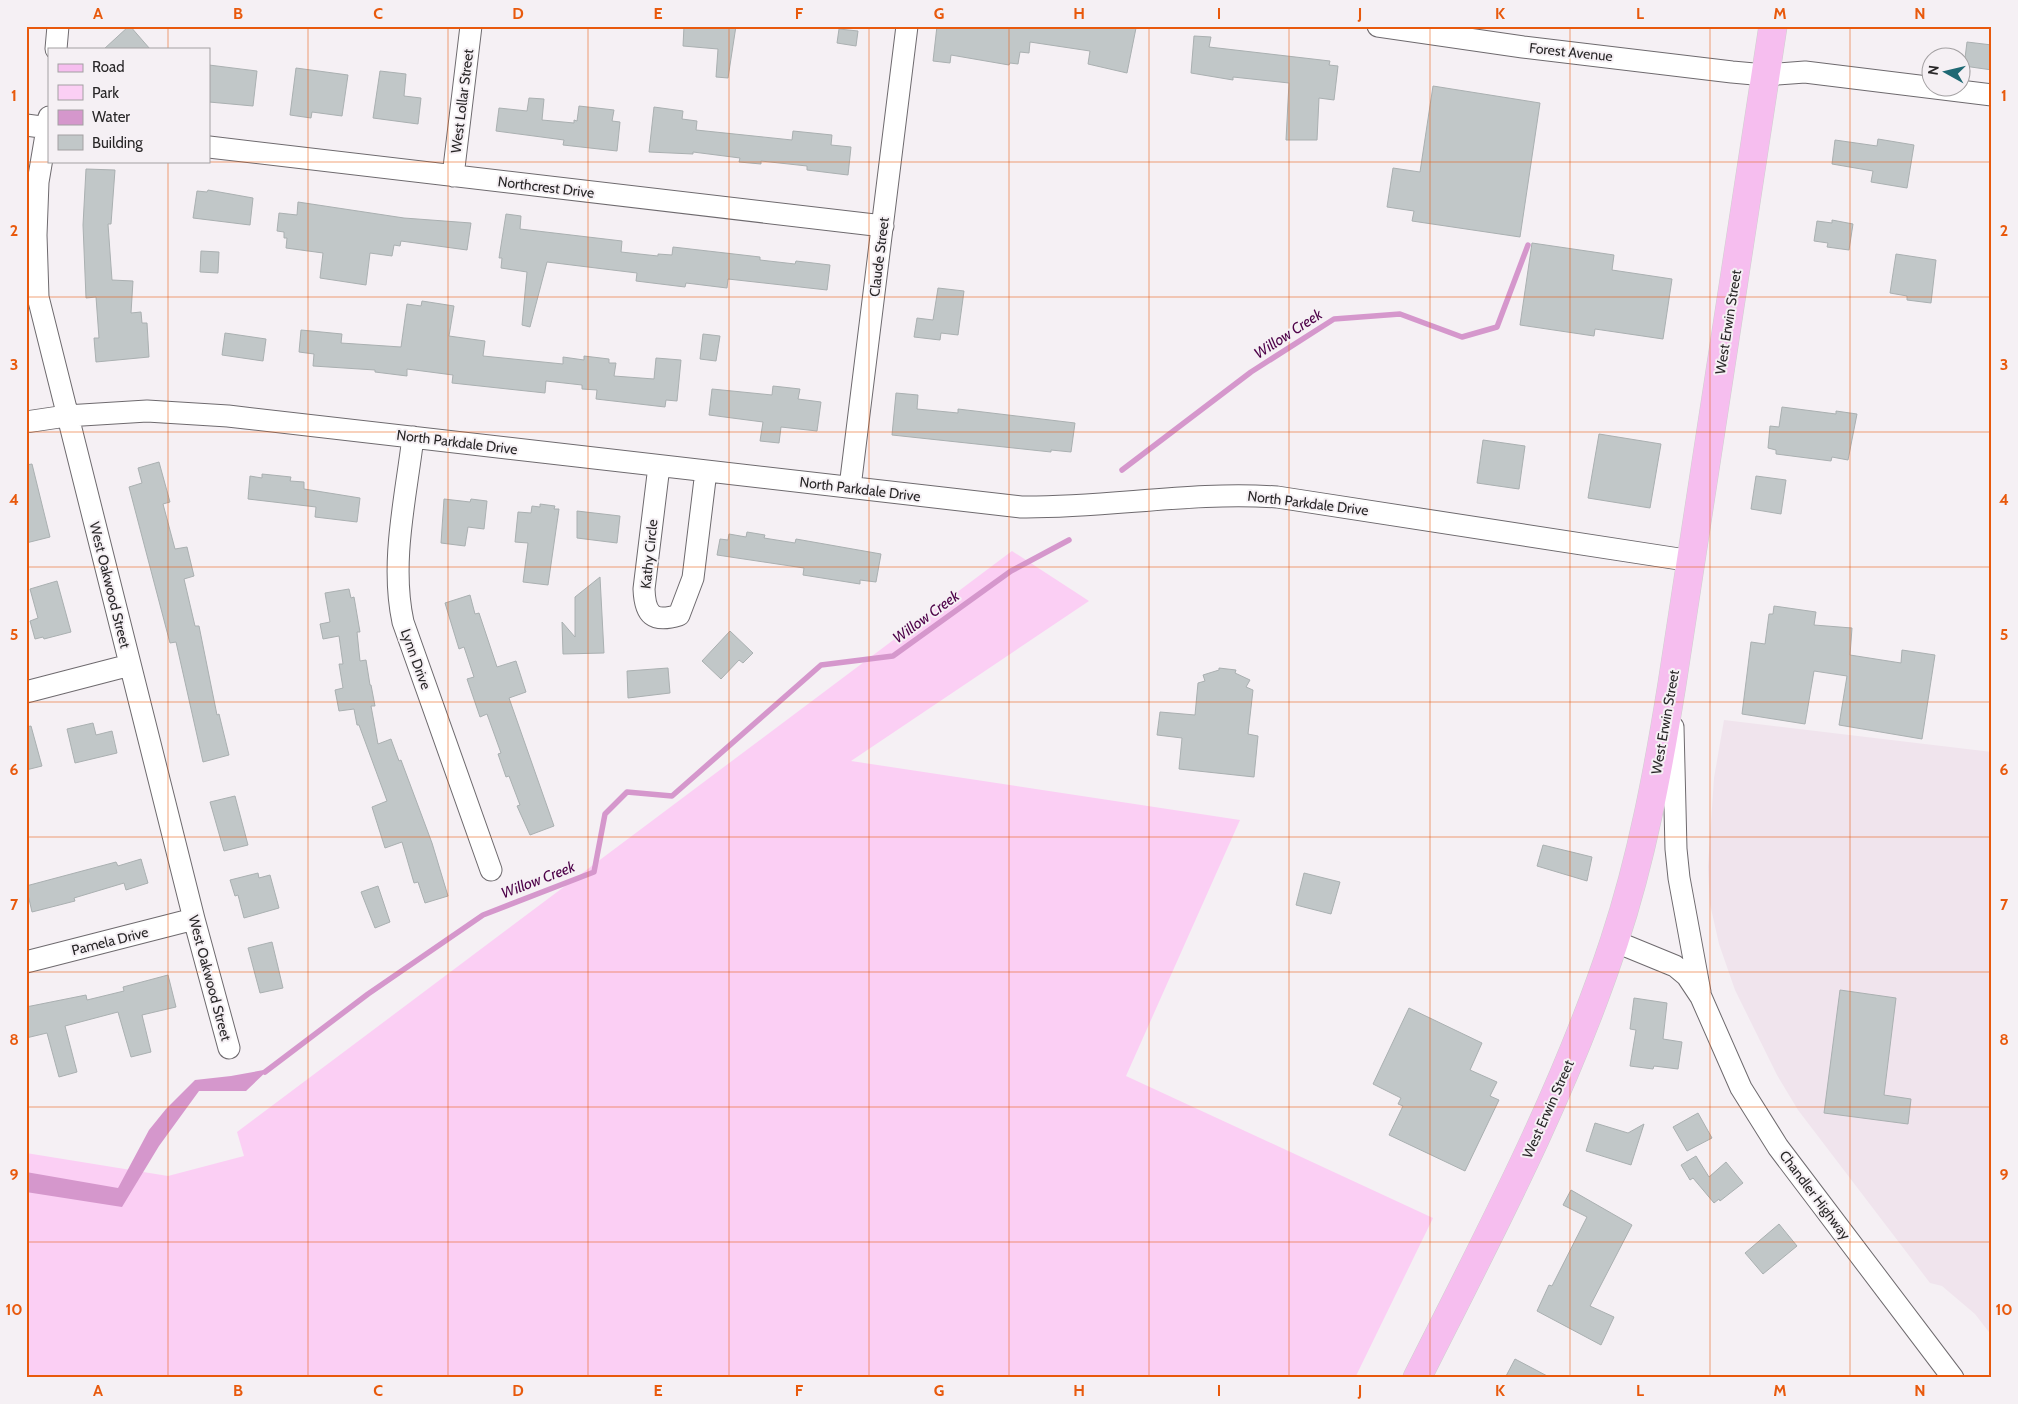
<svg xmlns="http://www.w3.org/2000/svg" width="2018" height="1404" viewBox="0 0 2018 1404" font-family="Cabin,sans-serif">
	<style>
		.built { fill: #f0e4ed }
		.green { fill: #fbcff4 }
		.water { fill: #d597cc }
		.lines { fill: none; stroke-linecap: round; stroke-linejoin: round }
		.stream { stroke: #d597cc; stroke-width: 5.5 }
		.building { fill: #c1c7c8; stroke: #aab0b1 }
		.minor-casing { stroke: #6e6a6e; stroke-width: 23 }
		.major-casing { stroke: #d0cfd0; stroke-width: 29 }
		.minor { stroke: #fff; stroke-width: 21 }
		.major { stroke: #f6beef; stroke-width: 28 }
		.grid { fill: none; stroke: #e8590c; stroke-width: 1; stroke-opacity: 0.55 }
		.labels { text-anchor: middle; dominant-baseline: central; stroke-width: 4; stroke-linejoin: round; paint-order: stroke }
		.street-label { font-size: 14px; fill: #292728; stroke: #f5f0f4 }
		.water-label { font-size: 15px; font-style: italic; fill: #4d0048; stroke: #f5f0f4 }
		.neatline { fill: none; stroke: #e8590c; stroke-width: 2 }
		.grid-label { font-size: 16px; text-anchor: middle; font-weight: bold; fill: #e8590c }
	</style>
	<rect width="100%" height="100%" fill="#f5f0f4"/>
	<!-- built -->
	<path class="built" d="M1724,720l268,32v584l-17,-22 -33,-28 -12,-3 -132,-173 -21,-35 -42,-85 -16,-46 -9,-40 -2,-37 6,-89z"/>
	<!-- green -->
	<path class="green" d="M1012,551l77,50 -238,160 389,59 -114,256 307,142 -78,160h-1329v-225l142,23 76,-20 -7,-24z"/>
	<!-- water -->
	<path class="water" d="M269,1069l-23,22h-47l-40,55 -37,61 -96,-15v-20l92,16 31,-58 17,-21 29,-29 36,-4z"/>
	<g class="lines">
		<!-- stream -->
		<path class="stream" d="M1122,470l129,-98 83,-53 66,-5 62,23 35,-10 31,-82
			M265,1072l103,-78 115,-79 111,-43 11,-58 22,-22 45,4 149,-131 72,-9 118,-85 58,-31"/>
	</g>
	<!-- building -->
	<path class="building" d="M130,26l20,23h-46l25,-23z
		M684,26h52l-8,52 -12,-1 2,-28 -35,-3z
		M937,26h189l10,2 -9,45 -39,-9 2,-13 -60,-9 -1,11 -9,-1 -2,12 -8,-1 -1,2 -58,-10 -1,8 -17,-2z
		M839,29l19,2 -2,15 -19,-3z
		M1194,36l17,1 -2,10 121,14 -1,4 9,1 -4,34 -15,-2 -2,42h-31l3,-57 -56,-6v3l-42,-7z
		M1967,42l25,3v25l-28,-4z
		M209,65l48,6 -4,35 -44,-4z
		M296,68l52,7 -6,41 -30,-4 -1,6 -21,-3z
		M380,71l26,3 -2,22 17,2 -3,26 -45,-6z
		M1433,86l107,17 -20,134 -108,-16 2,-10 -27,-4 6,-39 27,4z
		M529,98l15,1 -2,21 32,3v-3l3,1 2,-15 35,4 -2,11 8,1 -3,29 -54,-6 1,-5 -68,-9 3,-23 28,3z
		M654,107l29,4 -1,8 15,2 -1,9 96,10 1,-9 39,4 -1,10 20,2 -3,28 -41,-5v-4l-46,-5v3l-22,-2 1,-4 -47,-6v2l-44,-2z
		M1878,139l36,6 -7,43 -36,-6 2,-11 -41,-7 3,-24 42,6z
		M86,169l29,1 -4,54h-3l4,56 21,1 -2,32 10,-1 1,11h5l2,34 -53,5 -2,-24h5l-3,-41 -10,1 -3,-73z
		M208,190l45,8 -3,27 -57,-7 4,-27 10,1z
		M298,202l106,16 67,5 -4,27 -66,-9 -1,5 -6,-1 -2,11 -22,-3 -4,32 -46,-7 3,-25 -37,-5 1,-10h-3v-6l-7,-1 2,-18 18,2z
		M506,214l15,2 -1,13 102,12 -1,11 37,4v-2l14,1 1,-8 87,10v3l35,4 1,-3 34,4 -3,25 -99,-11 -1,9 -41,-5 -1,4 -49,-6 1,-8 -90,-11 -17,65 -8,-2 5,-53 -26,-4 1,-10h-3z
		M1832,220l21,4 -4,26 -22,-3 1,-4 -14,-2 3,-20 15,2z
		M1532,243l82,12 -2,15 60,9 -9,60 -68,-10 -1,7 -74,-11z
		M201,251l18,1 -1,21 -18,-1z
		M1896,254l40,6 -5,43 -24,-3v-4l-17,-3z
		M938,288l26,3 -6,44 -17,-2 -1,7 -26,-3 3,-19 16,2z
		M422,301l32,5 -5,30 36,5 -2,15 80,8v-7l21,3v-4l25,3v4h7l-2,13 40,3 2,-21 25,2 -4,41 -11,-1 -1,7 -69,-8 1,-9 -15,-1v-4l-36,-4 -1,12 -93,-10 1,-8 -46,-6v7l-32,-4v-2l-62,-4 1,-12 -15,-2 2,-22 41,4 -1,9 60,4 6,-43 14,2z
		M225,333l41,6 -3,22 -41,-6z
		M703,334l17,2 -4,25 -16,-2z
		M773,386l27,3 -2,10 23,3 -4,29 -36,-4 -2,16 -19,-2 3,-19 -54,-7 3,-26 60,6z
		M896,393l22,2 -1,14 41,4v-4l117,14 -4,29 -20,-2v2l-159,-17z
		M1782,407l54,7v-3l21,3 -9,46 -16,-3 -1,4 -55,-7v-4l-8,-2 2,-22 9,1z
		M1599,434l62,10 -11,64 -62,-10z
		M1483,440l42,6 -6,43 -42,-6z
		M159,462l11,40 -7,2 12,45 12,-2 7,29 -10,3 11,47h4l18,89 2,-1 10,41 -26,7 -27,-120 -6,1 -41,-156 13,-4 -4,-15z
		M32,464l18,73 -24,6v-78z
		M262,474l29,3 -1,4 14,1v7l56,9 -3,24 -42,-5 1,-10 -68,-8 2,-23 12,2z
		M1756,476l30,4 -5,34 -30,-5z
		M444,499l26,3 1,-3 16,2 -3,28 -16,-2 -3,19 -24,-3z
		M540,504l15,2 -1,3h5l-11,76 -25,-3 5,-39 -13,-1 3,-30 13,1 1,-7 8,1z
		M577,511l43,5 -3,27 -40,-5z
		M747,532l18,3 -1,3 31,5 1,-4 85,15 -5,28 -16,-2v4l-57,-9 1,-7 -87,-13 3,-16 8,1 1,-6 17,3z
		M600,577l4,76 -41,1 -1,-32 13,15v-40z
		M57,581l14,51 -27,7 -1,-2 -8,2 -5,-18 8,-3 -8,-29z
		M349,589l2,9 3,-1 6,35h-3l3,29 6,-1 4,25h1l4,21h-4l7,38 13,-5 8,22 2,-1 31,83 16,53 -23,7 -7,-21 -4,1 -12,-41 -17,6 -13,-41 15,-6 -28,-76h-2l-3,-16 -15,2 -4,-21 8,-2 -4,-24h4l-4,-28 -16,3 -3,-15 10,-2 -5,-29z
		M470,595l5,19 4,-1 18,54 19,-6 10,31 -17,6 45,128 -24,9 -13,-29 3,-1 -11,-29 -3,1 -8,-23 3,-1 -14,-39 -7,3 -13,-38 7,-2 -10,-30 -5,2 -14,-46z
		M1774,606l42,6 -2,13 38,3 -2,27 51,8 1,-13 33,5 -13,84 -83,-14 8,-49 -33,-5 -9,53 -63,-10 9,-72 14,2 4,-30h4z
		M730,631l23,22 -10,10 -4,-3 -18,19 -19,-18z
		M668,668l2,25 -42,5 -1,-27z
		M1219,668l17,2 -1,3 15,7 -4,7 7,3 -5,44 10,2 -4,41 -75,-8 3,-31 -25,-3 3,-23 35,3 3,-32 7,-2 -2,-6 16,-5z
		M93,723l3,12 16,-4 5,22 -42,10 -8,-34z
		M31,726l11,40 -16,4v-43z
		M235,796l13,49 -24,6 -14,-49z
		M1543,845l49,12 -5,24 -50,-15z
		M141,859l7,24 -22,7 -2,-7 -50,15 1,3 -43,11 -6,-26 90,-24 2,4z
		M258,873l1,5 11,-3 9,33 -35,10 -6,-23 -3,1 -5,-16z
		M1304,873l36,9 -9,32 -35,-9z
		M378,886l12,36 -15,6 -14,-36z
		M272,942l11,46 -23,5 -12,-45z
		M168,975l8,32 -34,8 9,37 -20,5 -13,-45 -53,14 12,46 -18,5 -12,-44 -21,5v-31l60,-12 1,5 37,-9 -1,-4z
		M1840,990l56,8 -12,97 27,4 -3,25 -84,-11z
		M1634,998l33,5 -4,36 19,3 -4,27 -24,-3 -1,3 -23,-3 6,-36 -6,-1z
		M1409,1008l73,35 -12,27 27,12 -7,14 9,4 -34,71 -76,-36 14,-29 -5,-2 3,-6 -28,-14z
		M1698,1113l14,25 -25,13 -14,-24z
		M1595,1123l33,10 16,-9 -13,41 -45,-14z
		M1696,1156l13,21 17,-15 17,21 -23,18 -1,-2 -5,4 -21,-25 -3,2 -9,-15z
		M1571,1190l61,35 -42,81 24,11 -13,28 -64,-34 12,-26 3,1 35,-69 -24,-12z
		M1779,1224l18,22 -34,28 -18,-21z
		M1515,1359l36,19h-46z"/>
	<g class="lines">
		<!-- minor casing -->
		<g class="minor-casing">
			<path id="minor" d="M1378,26l145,21 209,25 33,3 40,-3 187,23
				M56,49l2,-23
				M49,117l-11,65 -2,53 2,62 156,622 35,129
				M26,125l23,3
				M209,147l674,79
				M453,176l18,-150
				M26,422l40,-6 81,-5 81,5 793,91c86,1 171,-16 256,-10l415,64
				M413,437c-7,60 -23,125 -10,185l88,248
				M659,466l-15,123c1,26 9,34 35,26l14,-37 13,-107
				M850,487l57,-461
				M26,692l104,-27
				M1673,727l3,122 3,29 21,114
				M1614,941l61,25 12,10 14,21 40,91 37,59 175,231
				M26,962l168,-43"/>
		</g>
		<!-- major casing -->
		<g class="major-casing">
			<path id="major" d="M1417,1378c72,-143 147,-284 197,-436 28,-84 44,-171 58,-258l101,-658"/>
		</g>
		<!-- minor -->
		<use href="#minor" class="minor"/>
		<!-- major -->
		<use href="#major" class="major"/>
	</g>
	<!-- grid -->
	<path class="grid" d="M168,26v23M308,26v1352M448,26v1352M588,26v1352M729,26v1352M869,26v1352M1009,26v1352M1149,26v1352M1289,26v1352M1430,26v1352M1570,26v1352M1710,26v1352M1850,26v1352M168,161v1217M26,162h1966M26,297h1966M26,432h1966M26,567h1966M26,702h1966M26,837h1966M26,972h1966M26,1107h1966M26,1242h1966"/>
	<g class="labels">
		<!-- street labels -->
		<g class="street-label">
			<text transform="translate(1571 52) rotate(6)">Forest Avenue</text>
			<text transform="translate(462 101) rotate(-83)">West Lollar Street</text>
			<text transform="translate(546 187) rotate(7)">Northcrest Drive</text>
			<text transform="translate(879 257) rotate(-83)">Claude Street</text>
			<text transform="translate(1728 322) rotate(-81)">West Erwin Street</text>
			<text transform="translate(457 442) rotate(7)">North Parkdale Drive</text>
			<text transform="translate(860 489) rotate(7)">North Parkdale Drive</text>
			<text transform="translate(1308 503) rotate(7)">North Parkdale Drive</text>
			<text transform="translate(649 554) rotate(-84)">Kathy Circle</text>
			<text transform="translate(110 585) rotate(76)">West Oakwood Street</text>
			<text transform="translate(416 659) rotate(70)">Lynn Drive</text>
			<text transform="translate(1665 722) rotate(-80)">West Erwin Street</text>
			<text transform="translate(110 941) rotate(-14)">Pamela Drive</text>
			<text transform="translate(210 978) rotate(75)">West Oakwood Street</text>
			<text transform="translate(1548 1109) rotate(-66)">West Erwin Street</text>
			<text transform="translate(1815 1195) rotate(53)">Chandler Highway</text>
		</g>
		<!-- water labels -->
		<g class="water-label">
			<text transform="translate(1288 334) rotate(-33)">Willow Creek</text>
			<text transform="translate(926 617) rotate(-36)">Willow Creek</text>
			<text transform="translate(538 880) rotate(-21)">Willow Creek</text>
		</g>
	</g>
	<!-- border -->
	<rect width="2018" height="1404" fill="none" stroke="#f5f0f4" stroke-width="55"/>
	<!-- legend -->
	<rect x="48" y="48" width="162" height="115" fill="#f5f0f4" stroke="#a3a0a2"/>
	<rect x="58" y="64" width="25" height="8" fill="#f6beef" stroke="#a3a0a2"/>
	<text x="92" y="72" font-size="15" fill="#292728">Road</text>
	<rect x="58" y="85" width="25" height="15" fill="#fbcff4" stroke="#a3a0a2"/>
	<text x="92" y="98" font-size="15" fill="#292728">Park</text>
	<rect x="58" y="110" width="25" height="15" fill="#d597cc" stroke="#a3a0a2"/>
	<text x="92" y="122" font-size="15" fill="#292728">Water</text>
	<rect x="58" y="135" width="25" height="15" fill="#c1c7c8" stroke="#a3a0a2"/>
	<text x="92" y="148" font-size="15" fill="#292728">Building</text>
	<!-- north arrow -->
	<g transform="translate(1946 72) rotate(278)"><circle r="24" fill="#f5f0f4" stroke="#a3a0a2"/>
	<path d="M0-4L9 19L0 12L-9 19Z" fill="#1f6974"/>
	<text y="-8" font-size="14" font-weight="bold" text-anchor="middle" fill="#292728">N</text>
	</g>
	<rect x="28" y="28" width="1962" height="1348" class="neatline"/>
	<g class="grid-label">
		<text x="98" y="19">A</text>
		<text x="238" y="19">B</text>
		<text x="378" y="19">C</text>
		<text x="518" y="19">D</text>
		<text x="658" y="19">E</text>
		<text x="799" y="19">F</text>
		<text x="939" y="19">G</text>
		<text x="1079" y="19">H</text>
		<text x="1219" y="19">I</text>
		<text x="1360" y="19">J</text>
		<text x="1500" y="19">K</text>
		<text x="1640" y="19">L</text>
		<text x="1780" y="19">M</text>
		<text x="1920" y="19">N</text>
		<text x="14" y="101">1</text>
		<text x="2004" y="101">1</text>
		<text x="14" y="236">2</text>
		<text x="2004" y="236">2</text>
		<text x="14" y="370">3</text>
		<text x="2004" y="370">3</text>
		<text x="14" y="505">4</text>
		<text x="2004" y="505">4</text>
		<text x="14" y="640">5</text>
		<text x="2004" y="640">5</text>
		<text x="14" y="775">6</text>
		<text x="2004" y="775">6</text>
		<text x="14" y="910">7</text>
		<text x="2004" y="910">7</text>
		<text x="14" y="1045">8</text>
		<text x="2004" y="1045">8</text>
		<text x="14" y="1180">9</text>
		<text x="2004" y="1180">9</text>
		<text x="14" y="1315">10</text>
		<text x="2004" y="1315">10</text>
		<text x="98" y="1396">A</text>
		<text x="238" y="1396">B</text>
		<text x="378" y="1396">C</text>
		<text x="518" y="1396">D</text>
		<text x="658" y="1396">E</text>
		<text x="799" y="1396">F</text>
		<text x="939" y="1396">G</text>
		<text x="1079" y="1396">H</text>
		<text x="1219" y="1396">I</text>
		<text x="1360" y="1396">J</text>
		<text x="1500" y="1396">K</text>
		<text x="1640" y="1396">L</text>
		<text x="1780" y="1396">M</text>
		<text x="1920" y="1396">N</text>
	</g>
</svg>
